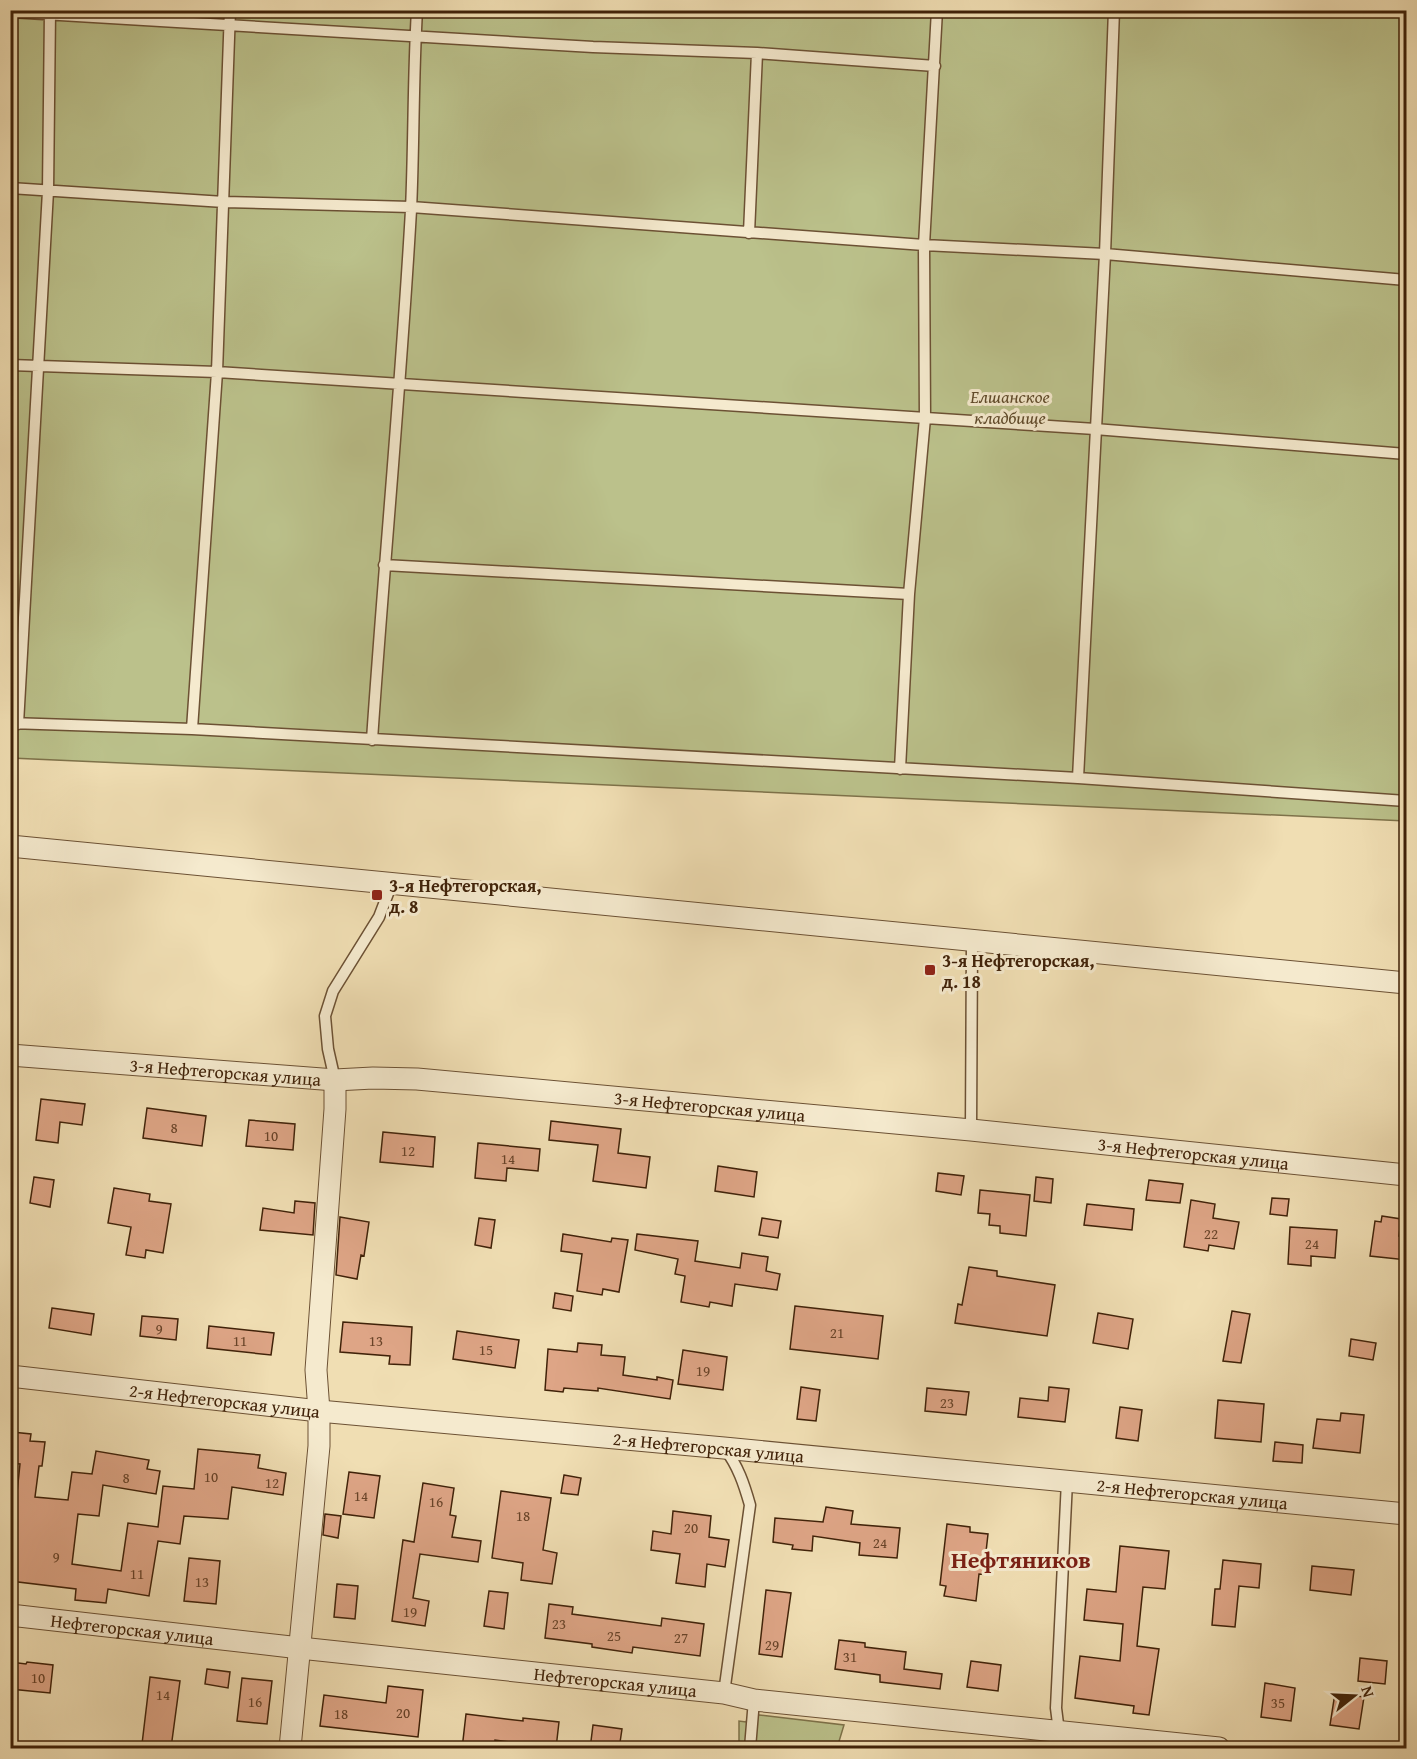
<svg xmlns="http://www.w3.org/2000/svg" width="1417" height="1759" viewBox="0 0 1417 1759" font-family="'Gentium Book Plus',serif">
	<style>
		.green { fill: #bbc18b; stroke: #7e724a; stroke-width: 1.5 }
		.building { fill: #dea586; stroke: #402209; stroke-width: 1.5 }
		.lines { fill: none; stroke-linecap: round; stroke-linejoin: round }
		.service-casing { stroke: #6c5134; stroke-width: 13 }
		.minor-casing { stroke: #6c5134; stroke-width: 23 }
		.service { stroke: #f5eace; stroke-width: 10 }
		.minor { stroke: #f5eace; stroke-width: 21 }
		.poi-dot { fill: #8f2418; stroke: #f5eace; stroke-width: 2 }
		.labels { text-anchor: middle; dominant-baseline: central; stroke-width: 6; stroke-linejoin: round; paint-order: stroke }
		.number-label { font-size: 15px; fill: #684328 }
		.park-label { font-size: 18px; font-style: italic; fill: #5f4a2a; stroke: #f5eace }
		.poi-label { font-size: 18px; font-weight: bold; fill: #402209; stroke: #f5eace; text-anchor: start }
		.street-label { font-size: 18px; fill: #402209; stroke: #f5eace }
		.district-label { font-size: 24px; font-weight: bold; fill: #7a1f14; stroke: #f5eace }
	</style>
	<rect width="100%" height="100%" fill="#f0deb3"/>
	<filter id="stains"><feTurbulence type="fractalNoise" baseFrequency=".00333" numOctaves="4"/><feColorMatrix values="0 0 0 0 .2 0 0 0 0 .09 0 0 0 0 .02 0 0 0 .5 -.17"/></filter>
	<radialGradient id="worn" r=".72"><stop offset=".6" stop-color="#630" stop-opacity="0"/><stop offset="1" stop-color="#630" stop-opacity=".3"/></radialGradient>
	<!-- green -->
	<path class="green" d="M11,11h1395v810l-1395,-63z
		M749,1715h10l85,10 -7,23h-98v-27l7,1z"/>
	<!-- building -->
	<path class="building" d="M41,1099l44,5 -3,21 -22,-3 -2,21 -22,-3z
		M147,1108l59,8 -4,30 -59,-8z
		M249,1120l46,4 -2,26 -47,-4z
		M551,1121l70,8 -3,24 32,4 -4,31 -53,-7 5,-36 -49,-5z
		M383,1132l52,5 -2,30 -53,-5z
		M478,1143l62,6 -2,22 -31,-3 -1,13 -31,-3z
		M718,1166l39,6 -3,25 -39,-6z
		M938,1173l26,3 -3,19 -25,-4z
		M34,1177l20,3 -4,27 -20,-4z
		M1036,1177l17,2 -2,24 -17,-2z
		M1149,1180l34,4 -3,19 -34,-3z
		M114,1188l36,6 -1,7 22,3 -8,49 -17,-3 -1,8 -19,-3 5,-28 -23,-4z
		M980,1190l50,5 -4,41 -26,-3v-7l-11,-1 1,-11 -12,-1z
		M1272,1198l17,1 -2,17 -17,-2z
		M1191,1200l24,4 -2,14 26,4 -5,27 -25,-4 -1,6 -24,-4z
		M295,1201l20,2 -2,32 -53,-5 3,-22 31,5z
		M1087,1204l47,5 -2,21 -48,-5z
		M1382,1216l19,3 -2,17 8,1v23l-37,-4 5,-35 6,1z
		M340,1217l29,5 -5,34 -3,-1 -4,24 -21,-4z
		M479,1218l16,2 -4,28 -16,-3z
		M762,1218l19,3 -3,17 -19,-3z
		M1290,1227l47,3 -2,28 -24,-2v10l-23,-2z
		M563,1234l48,8 1,-4 16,2 -9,52 -16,-3 -1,6 -25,-4 5,-37 -21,-3z
		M637,1234l61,7 -3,20 45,7 2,-15 26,4 -2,14 14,3 -3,16 -42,-6 -3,22 -22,-4 -1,5 -28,-5 4,-26 -10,-2 3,-15 -43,-9z
		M969,1267l28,4v5l58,9 -8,51 -92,-13 3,-19 4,1z
		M555,1293l18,3 -2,15 -18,-3z
		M795,1306l88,10 -5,43 -88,-10z
		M52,1308l42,6 -3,21 -42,-7z
		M1232,1311l18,3 -9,49 -18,-2z
		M1098,1313l35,6 -5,30 -35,-6z
		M142,1316l36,3 -2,21 -36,-4z
		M343,1322l69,5 -2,38 -21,-1 1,-8 -50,-4z
		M209,1326l65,7 -3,22 -64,-7z
		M457,1331l62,9 -4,28 -62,-9z
		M1351,1339l25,4 -3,17 -24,-4z
		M578,1343l24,2 -1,10 24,2 -2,18 34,5v-3l16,3 -3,19 -72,-11v3l-34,-3 -1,4 -18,-2 3,-41 29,3z
		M683,1350l44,7 -4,33 -45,-6z
		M801,1387l19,3 -4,31 -19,-2z
		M1049,1387l20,2 -4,33 -47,-5 2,-19 28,3z
		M927,1388l42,4 -3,23 -41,-4z
		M1218,1400l46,4 -3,38 -46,-4z
		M1120,1407l22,3 -4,31 -22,-3z
		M1341,1413l23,2 -4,38 -47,-5 4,-29 23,2z
		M12,1432l19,2 -1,7 15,1 -3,24h-3l-4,31 33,3 4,-28 20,2 4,-23 53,9 -2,9 13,2 -4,23 -53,-9 -4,31 -21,-2 -6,50 49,7 7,-48 30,4 5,-41 31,3 4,-40 62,6 -2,13 28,5 -3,22 -51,-8 -4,32 -44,-3 -4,28 -22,-3 -9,55 -41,-7 -2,14 -31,-3 1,-11 -66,-8v-69h5l5,-48 -10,-1z
		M1275,1442l28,3 -1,18 -29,-2z
		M349,1472l31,4 -6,42 -31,-4z
		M564,1475l17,3 -3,17 -17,-2z
		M423,1483l31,5 -4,27 6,1 -4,21 29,4 -3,21 -58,-8 -7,44 16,3 -4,25 -33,-5 11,-81 11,2z
		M501,1491l50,7 -8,52 14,3 -5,31 -31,-4 2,-17 -31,-5z
		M826,1507l27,4 -2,13 49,4 -3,30 -38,-3 1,-12 -47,-7 -1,15 -20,-2 1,-4 -20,-3 2,-24 48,4z
		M673,1511l38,5 -2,21 20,3 -4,27 -18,-3 -2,23 -29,-4 4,-29 -29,-4 2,-19 18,3z
		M325,1514l16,2 -3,22 -15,-3z
		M947,1524l23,3v5l18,2 -2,18 5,1 -2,22 -10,-1 -3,27 -32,-5 2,-10 -6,-1z
		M1120,1546l49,5 -4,38 -22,-2 -6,59 22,3 -10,66 -16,-2 1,-7 -59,-8 5,-42 40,5 3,-37 -39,-4 3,-31 29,3z
		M189,1558l31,3 -4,43 -32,-3z
		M1223,1560l38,4 -2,24 -20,-2 -4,41 -23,-2 3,-36h5z
		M1312,1566l42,4 -3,25 -41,-5z
		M337,1584l21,2 -3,33 -21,-2z
		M766,1590l25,3 -9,64 -23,-3z
		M489,1591l19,2 -4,36 -20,-3z
		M549,1604l24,3 -1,7 89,12 1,-8 42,6 -4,32 -67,-9 -1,6 -40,-6v-3l-47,-6z
		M839,1640l26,3v4l41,5 -2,17 38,5 -2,15 -60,-7v-7l-45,-6z
		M1360,1658l27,3 -2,23 -27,-3z
		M971,1661l30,4 -3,26 -31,-4z
		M10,1662l16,2 1,-2 26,3 -3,28 -40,-4z
		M207,1669l23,3 -2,16 -23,-4z
		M150,1677l30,4 -9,67 -29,-4z
		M242,1678l30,3 -5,43 -30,-3z
		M1265,1683l30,5 -4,33 -30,-4z
		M388,1686l35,4 -5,47 -98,-11 4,-31 62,8z
		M1335,1693l29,4 -5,32 -29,-4z
		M466,1714l57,7v-3l36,4 -3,26 -61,-8 -1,9h-32z
		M593,1725l29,4 -3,20h-29z"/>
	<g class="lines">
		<!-- service casing -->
		<g class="service-casing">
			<path id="service" d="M10,12l583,35 164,6 178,13
				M10,188l214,14 187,5 513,38 181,9 301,26
				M749,233l8,-180
				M10,365l207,7 878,57 311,25
				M384,565l525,29
				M10,723l182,6 886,49 328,23
				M18,724l30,-533 2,-180
				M192,729l25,-357 13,-362
				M372,740c12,-177 29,-353 39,-530 3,-66 2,-133 6,-200
				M900,769l9,-175 16,-176 -1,-173 13,-235
				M1078,778l27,-524 9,-244
				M335,1080l-7,-31 -3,-33 8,-25 46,-74 13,-34
				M971,1130l1,-189
				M1067,1481l-11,227 3,24 9,16
				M724,1693l26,-188c-6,-21 -12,-39 -25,-56
				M750,1748l4,-48"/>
		</g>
		<!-- minor casing -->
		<g class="minor-casing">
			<g id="minor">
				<path d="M10,846l1396,137"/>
				<path id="s1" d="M10,1055l325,25 38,-2 44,1 554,51 435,45"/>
				<path id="s2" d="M10,1376l309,35 405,37 682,66"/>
				<path id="s3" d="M10,1615l290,33 424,45 30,7 465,48"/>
				<path d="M290,1748l29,-302v-35l-3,-41 19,-261v-29"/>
			</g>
		</g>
		<!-- service -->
		<use href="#service" class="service"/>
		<!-- minor -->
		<use href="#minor" class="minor"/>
	</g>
	<!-- markers -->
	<g class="poi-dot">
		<rect x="371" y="889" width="12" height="12" rx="3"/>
		<rect x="924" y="964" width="12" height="12" rx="3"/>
	</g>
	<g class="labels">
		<!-- number labels -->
		<g class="number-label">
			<text x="174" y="1127">8</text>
			<text x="271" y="1135">10</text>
			<text x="408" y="1150">12</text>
			<text x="508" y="1158">14</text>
			<text x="1211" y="1233">22</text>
			<text x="1312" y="1243">24</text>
			<text x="159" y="1328">9</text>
			<text x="837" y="1332">21</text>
			<text x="240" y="1340">11</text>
			<text x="376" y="1340">13</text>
			<text x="486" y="1349">15</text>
			<text x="703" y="1370">19</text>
			<text x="947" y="1402">23</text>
			<text x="211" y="1476">10</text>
			<text x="126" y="1477">8</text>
			<text x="272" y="1482">12</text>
			<text x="361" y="1495">14</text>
			<text x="436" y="1501">16</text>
			<text x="523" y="1515">18</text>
			<text x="691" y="1527">20</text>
			<text x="880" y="1542">24</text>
			<text x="56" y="1556">9</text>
			<text x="137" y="1573">11</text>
			<text x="202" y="1581">13</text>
			<text x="410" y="1611">19</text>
			<text x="559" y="1623">23</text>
			<text x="614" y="1635">25</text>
			<text x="681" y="1637">27</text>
			<text x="772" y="1644">29</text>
			<text x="850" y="1656">31</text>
			<text x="38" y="1677">10</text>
			<text x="163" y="1694">14</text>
			<text x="255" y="1701">16</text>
			<text x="1278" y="1702">35</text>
			<text x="403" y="1712">20</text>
			<text x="341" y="1713">18</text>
		</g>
		<!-- park labels -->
		<g class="park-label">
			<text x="1010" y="396">Елшанское<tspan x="1010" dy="21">кладбище</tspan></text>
		</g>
		<!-- poi labels -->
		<g class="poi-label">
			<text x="389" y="885">3-я Нефтегорская,<tspan x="389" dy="21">д. 8</tspan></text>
			<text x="942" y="960">3-я Нефтегорская,<tspan x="942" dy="21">д. 18</tspan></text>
		</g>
		<!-- street labels -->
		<g class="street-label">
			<text stroke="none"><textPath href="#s1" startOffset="216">3-я Нефтегорская улица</textPath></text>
			<text stroke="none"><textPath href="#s1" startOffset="702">3-я Нефтегорская улица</textPath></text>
			<text stroke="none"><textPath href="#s1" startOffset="1188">3-я Нефтегорская улица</textPath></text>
			<text stroke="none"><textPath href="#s2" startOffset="216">2-я Нефтегорская улица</textPath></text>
			<text stroke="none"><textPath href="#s2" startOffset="702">2-я Нефтегорская улица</textPath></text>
			<text stroke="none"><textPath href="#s2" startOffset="1188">2-я Нефтегорская улица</textPath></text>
			<text stroke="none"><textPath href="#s3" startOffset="123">Нефтегорская улица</textPath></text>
			<text stroke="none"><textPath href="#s3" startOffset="609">Нефтегорская улица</textPath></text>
		</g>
		<!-- district labels -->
		<g class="district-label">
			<text x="1021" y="1559">Нефтяников</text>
		</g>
	</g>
	<!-- margin -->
	<rect width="1417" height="1759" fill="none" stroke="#f0deb3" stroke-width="36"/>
	<rect x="12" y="12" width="1393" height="1735" fill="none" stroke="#402209" stroke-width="3"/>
	<rect x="18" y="18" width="1381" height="1723" fill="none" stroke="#402209" stroke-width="1.5"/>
	<!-- north arrow -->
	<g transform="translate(1354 1696) rotate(72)" stroke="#f5eace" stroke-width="4.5" paint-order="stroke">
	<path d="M0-4.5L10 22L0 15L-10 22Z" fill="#402209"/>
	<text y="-9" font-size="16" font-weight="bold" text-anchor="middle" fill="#402209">N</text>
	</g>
	<rect width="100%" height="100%" filter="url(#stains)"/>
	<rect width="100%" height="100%" fill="url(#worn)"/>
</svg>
